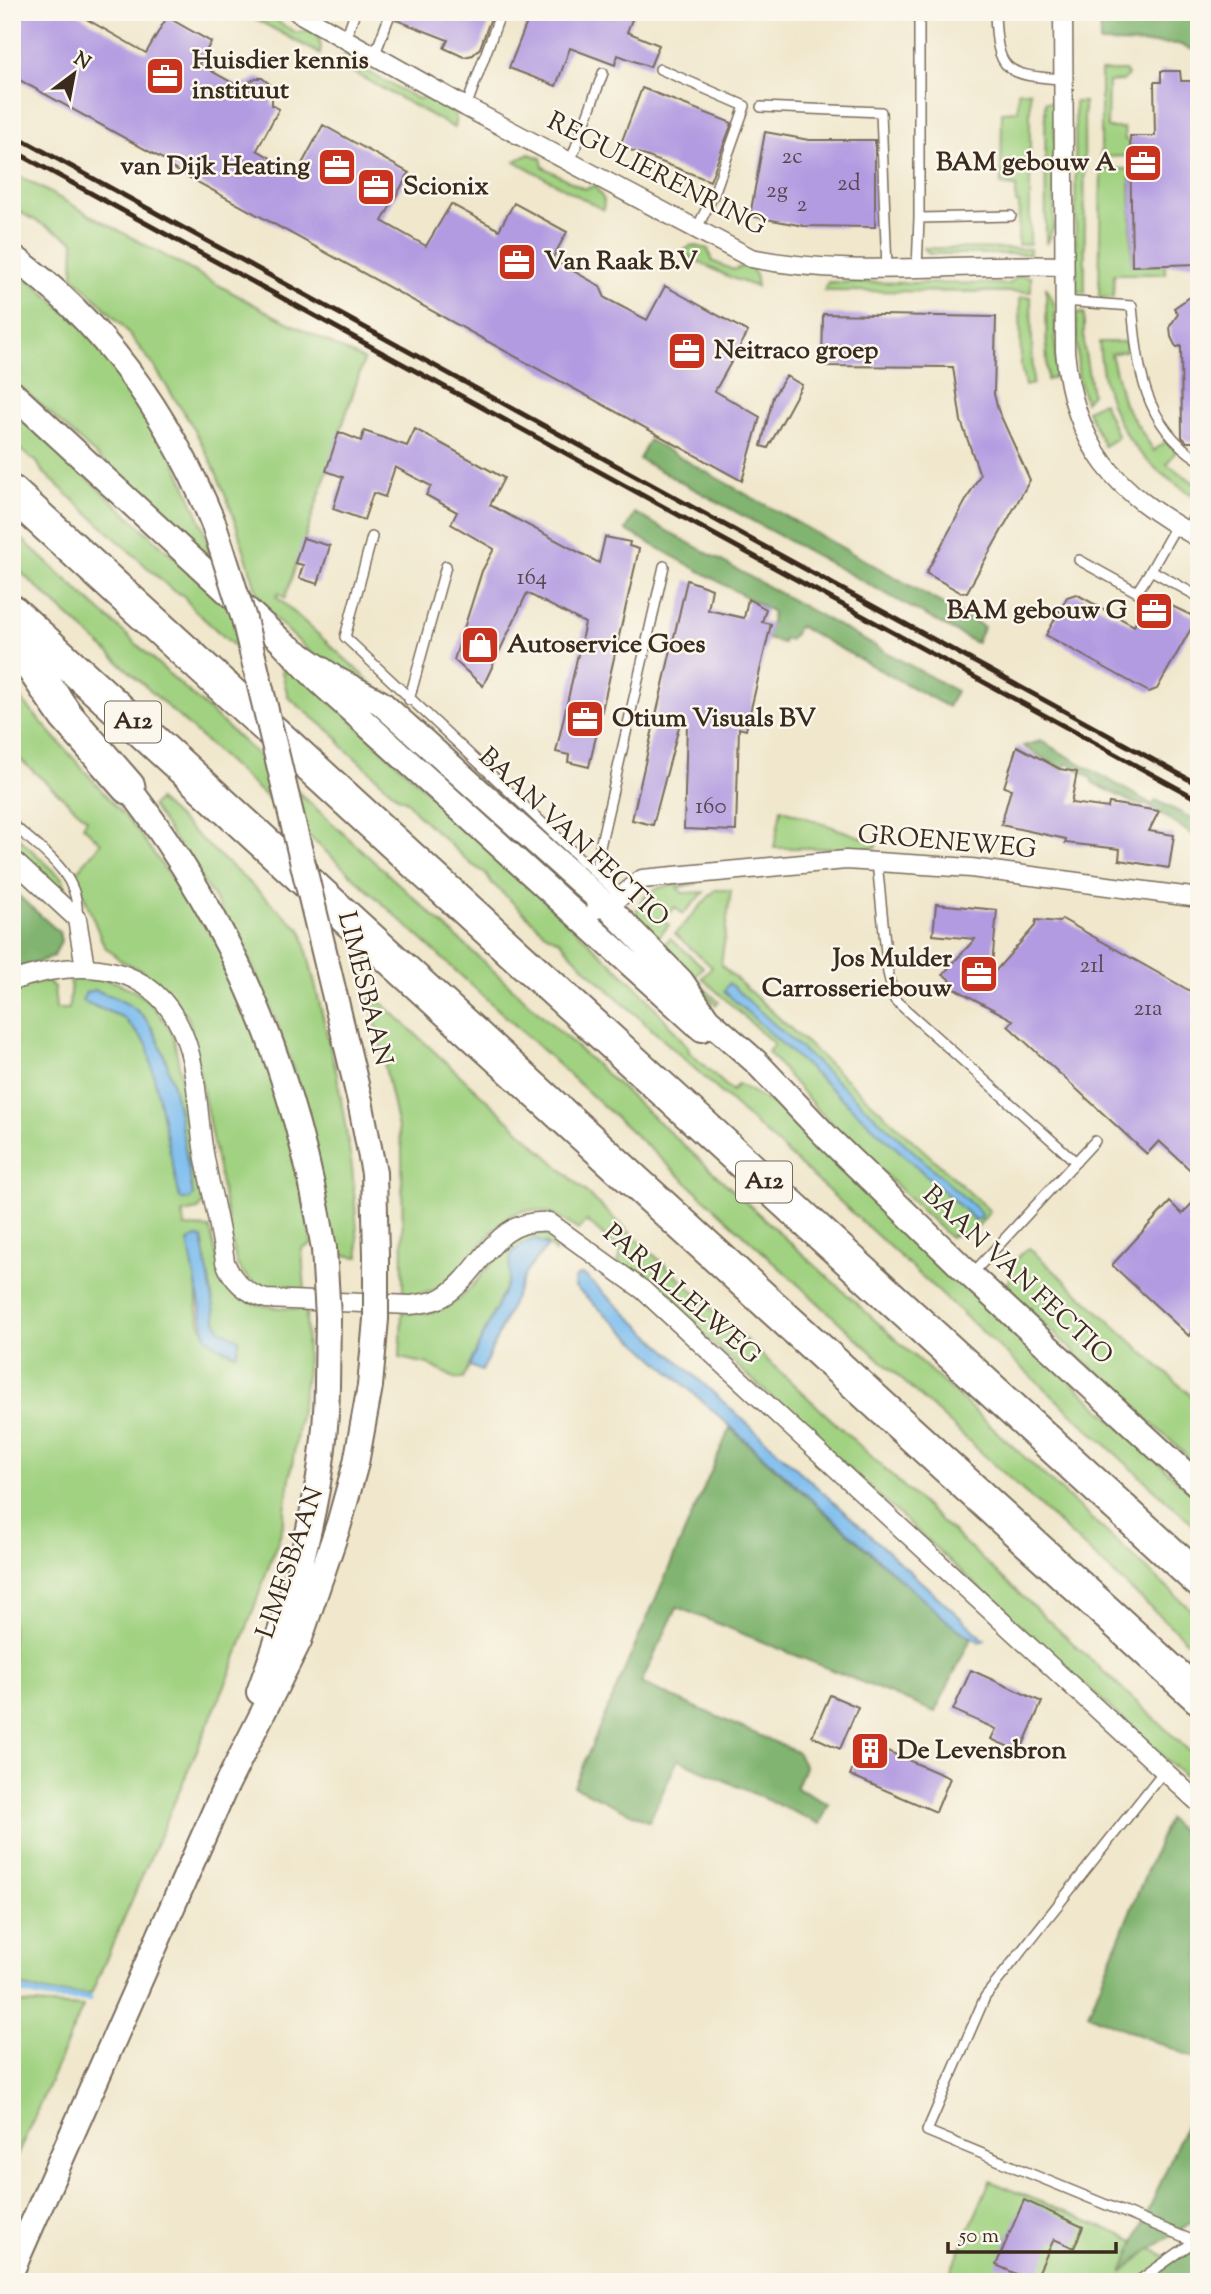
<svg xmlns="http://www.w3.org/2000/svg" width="1211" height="2294" viewBox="0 0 1211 2294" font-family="'Sorts Mill Goudy',serif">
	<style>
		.green { fill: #a1d281; stroke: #6e7e50; stroke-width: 2; fill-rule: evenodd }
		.forest { fill: #80b46f; stroke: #5e6f46; stroke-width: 2 }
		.water { fill: #79bbee; stroke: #5a7286; stroke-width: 2 }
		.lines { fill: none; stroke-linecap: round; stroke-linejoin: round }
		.stream { stroke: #79bbee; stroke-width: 7 }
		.building { fill: #b39be1 }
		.lane-casing { stroke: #7a6c5b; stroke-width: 12 }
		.street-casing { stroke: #7a6c5b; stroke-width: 21 }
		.secondary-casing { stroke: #7a6c5b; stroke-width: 28 }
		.highway-casing { stroke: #7a6c5b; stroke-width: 37 }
		.lane { stroke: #fff; stroke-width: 9 }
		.street { stroke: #fff; stroke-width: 18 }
		.secondary { stroke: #fff; stroke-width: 24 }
		.highway { stroke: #fff; stroke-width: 33 }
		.rail { stroke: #3b2a1e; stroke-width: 5 }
		.secondary-bridge-casing { stroke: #7a6c5b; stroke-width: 28; stroke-linecap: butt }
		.secondary-bridge { stroke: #fff; stroke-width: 24 }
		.labels { text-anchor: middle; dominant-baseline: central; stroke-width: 5; stroke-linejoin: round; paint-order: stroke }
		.number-label { font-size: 23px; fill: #59464f }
		.shield { fill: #fbf7ec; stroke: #75685c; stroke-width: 2 }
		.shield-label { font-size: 24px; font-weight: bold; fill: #3b2a1e }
		.poi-label { font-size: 26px; font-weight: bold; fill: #3b2a1e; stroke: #fbf7ec; text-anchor: start }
		.street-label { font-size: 26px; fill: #3b2a1e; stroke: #fbf7ec }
	</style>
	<rect width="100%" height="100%" fill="#fbf7ec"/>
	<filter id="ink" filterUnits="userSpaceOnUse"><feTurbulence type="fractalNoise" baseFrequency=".0143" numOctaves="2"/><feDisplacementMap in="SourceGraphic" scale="14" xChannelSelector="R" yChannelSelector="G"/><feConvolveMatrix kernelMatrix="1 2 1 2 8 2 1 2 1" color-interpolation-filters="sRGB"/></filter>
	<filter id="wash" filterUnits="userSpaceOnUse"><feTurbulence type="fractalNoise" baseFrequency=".00686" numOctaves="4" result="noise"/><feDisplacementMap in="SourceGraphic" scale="28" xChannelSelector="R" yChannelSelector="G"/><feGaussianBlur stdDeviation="1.57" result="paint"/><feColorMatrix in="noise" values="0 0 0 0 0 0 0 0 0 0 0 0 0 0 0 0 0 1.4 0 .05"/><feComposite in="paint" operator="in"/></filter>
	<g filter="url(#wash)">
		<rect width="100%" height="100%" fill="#f0e7cc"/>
		<!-- green -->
		<path class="green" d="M255,12h19l4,10 19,11 12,-3c10,4 13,13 11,24l-68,-37z
			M348,55l16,6 2,10 52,28 11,-3 18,9 9,11 -2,12 -120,-66z
			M1101,71h24l3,4 -5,6 -15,1 -1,46h17l1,12 5,1v15l-29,1z
			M1018,91h12v153l-12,1 1,-42h-3v-16l-15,-2 1,-73 16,-1z
			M1045,102h10l-1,124 -8,18z
			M1075,102h9l1,191 -9,-2z
			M529,154l12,4 2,9 41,22 11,-3 9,14 -1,10 -88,-49z
			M1101,169h29l2,96h33v9h-51l-1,24 -14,-1z
			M12,172l263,144 89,44 -79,238 -6,-5 -3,3 133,121 -94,-60 -54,-52 -28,-91 -20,-49 -20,-38 -40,-62 -32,-41 -48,-48 1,-35 -62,-33z
			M692,245l16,4 4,12 21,9 13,-5 9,8 2,14 -28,-10 -48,-24z
			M924,248l106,1v5h-101z
			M12,264l70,62 84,114 38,89 7,30 -199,-180z
			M1019,275l12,2v15l-207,-1 4,-9 181,2z
			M1046,287l9,19 1,66 -2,6 -7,2z
			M1020,297h11l2,87 -8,2 -4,-20z
			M1084,313v34l8,47 -7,8 -7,-27 -2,-61z
			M1099,342h27v9l-15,3 13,50 30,47 11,-10 11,10 -9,13 29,20 3,-4 -3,17c-64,-37 -92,-81 -97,-155z
			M1103,402l15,35 -14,9 -17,-36z
			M12,409l222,203 8,41 -49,-44 -10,-14 -10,-4 -131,-120 -5,-9 -25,-18z
			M12,530l1187,1087v35l-1187,-1088z
			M277,651l363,339 49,58 -1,3 44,40 6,-7 43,24 56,58 362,334v30l-612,-560 -27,-29 -15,-8 -55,-52 -5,-8 -14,-9 -55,-51 -9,-12 -9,-4 -57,-52 -3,-7 -50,-41z
			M12,689l125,141 82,116 63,147 30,151 -10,5 3,42c-29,-1 -54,0 -69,-29l-47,-243 -26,-34 -22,-15 -20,-9 -17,-15 -29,-73 26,-30 -18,-17 4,-7 -75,-67z
			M158,800l144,131 35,144 15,92 7,90 -27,-4c-15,-107 -39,-211 -90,-307 -26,-49 -60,-94 -90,-140z
			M781,809l94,33 1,6h-102z
			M12,832l51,47 6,18 -57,-52z
			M698,883l-21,5 6,5 21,-1 -21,22 -8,-7 -12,13 6,5 -18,20 -16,-26c5,-35 34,-34 63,-36z
			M715,890h16l-10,75 269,246 -14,18 -27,8 -133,-129 -48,-56 6,-8 -72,-66 10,-11 -37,-33z
			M670,938l33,29 -9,12 25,23 -3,3 -57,-55z
			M90,975c43,10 60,21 83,59l32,167 -7,9 -15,3 2,14 25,1c14,70 25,78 96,82l1,60 -25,159 -49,138 -142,327 -39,-1 -40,-9v-996l35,-7 7,6 2,22h13l2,-32zM95,990c17,7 34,12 47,25 33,35 41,131 51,180l-3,4 -43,-155 -24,-27 -36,-13zM202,1239l14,81 3,9 20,11 -4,15c-9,-5 -22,-9 -28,-18 -16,-24 -10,-72 -5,-98z
			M369,991l830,769v30l-553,-508 -28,-18 3,-12 -34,-31 -9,9c-76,-58 -87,24 -138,57 -11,7 -24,7 -37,8l-1,-148z
			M535,1233l20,4 4,8 -4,7 -9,-9 -32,7 -5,30 -46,99h-7l-28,-15 -28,-6 2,-46c13,1 26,2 38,-2 40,-14 52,-69 95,-77z
			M1029,1248l170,155v64l-192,-177c3,-18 6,-33 22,-42z
			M12,2003l71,4 -71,160z
			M990,2181l146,60 63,33v8h-253z"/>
		<!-- forest -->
		<path class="forest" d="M1100,12h63l36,10v30l-21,-8 -78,-1z
			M649,440l335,187 -8,16 -337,-184z
			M635,513l321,178 -8,16 -149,-81 -9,14 -6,-1 -1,4 -16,-4 6,-27 -147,-82z
			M1041,741l112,64 3,-5 43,22v17l-52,-34 -12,-1 -42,-21 -3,-6 -22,-14 -6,6 -39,-23z
			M12,890l47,42 2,9 -7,15 -42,16z
			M730,1428l223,198 18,12 -36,74 -258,-105 -36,76 156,69 8,15 -9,21 33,16 -9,20 -142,-65 -29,63 -75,-36z
			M1168,1819l31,29v212l-111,-46z
			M1199,2093v124l-54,36 -23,20z
			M1199,2237v45h-59z"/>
		<!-- water -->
		<path class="water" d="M729,983l251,229 1,6 -6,2 -251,-229z
			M95,990c17,7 34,12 47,25 33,35 41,131 51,180l-3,4h-10l-33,-155 -24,-27 -41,-16 4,-9z
			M197,1237l5,1 14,82 4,9 19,10 -2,14 -18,-6 -13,-10 -18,-96z
			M535,1239l13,7 -22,26 -44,99 -13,-5 40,-86 2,-26 12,-10z
			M578,1275h6l401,365 -5,2 -27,-16 -378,-339 -1,-7z"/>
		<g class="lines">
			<!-- stream -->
			<path class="stream" d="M12,1989l39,8 37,1"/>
		</g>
		<g id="blocks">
			<!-- building -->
			<path class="building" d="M12,12h62l72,41 21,-36 44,25 -12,22 41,23 16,-9h6l10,8v19l7,4 -22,41 40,23 26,-48 86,48 -27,48 44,25 25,-42 48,26 15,-27 53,29 -15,27 48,27 5,12 42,22 18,-34 83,46 -33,59 45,26 -18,64 -572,-314 2,-3 -160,-88z
				M398,12h95l-13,36 -7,7 -9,2 -20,-9 4,-8 -52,-20z
				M531,12h104l-8,20 32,13 -9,22 -32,-12 -3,10 -45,-17 -14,38 -47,-18z
				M1161,71h19l1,10h18v183l-67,2 -2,-130h25l-1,-54h7z
				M642,88l90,35 -22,58 -90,-35z
				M765,132l44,8h66v87l-71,-1 -54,-10z
				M1199,291v151h-12l-5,-5 -1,-91 -5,1 -5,-10 -1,-11 8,-12 -4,-6z
				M823,314l173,3 -2,77 4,16 32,70 -63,112h-7l-34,-19 54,-98 -19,-54 -8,-54 -131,-1z
				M786,376l16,9 -34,63 -7,-2 12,-49z
				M415,429l89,49 -14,27 109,58 6,-26 25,5 -1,4 10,3 -50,218 -21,-5 1,-7 -13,-3 29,-129 -58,-30 -44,93 -29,-26 28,-89 12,-22 -43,-25 6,-12 -31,-17 5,-9 -36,-19 -10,30 -12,-4 -9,27 -31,-11 10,-32 -17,-6 13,-39 22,9 3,-10 43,15z
				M303,538l27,8 -12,38 -19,-6 4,-13 -8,-2z
				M687,580l25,9 -4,21 36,8 4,-19 18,10 -4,13 9,2 -25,106 -7,-2 -3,103 -52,-2 3,-105 -7,-1 -27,102 -21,-5z
				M1076,594l58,32 12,-22 9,-6 42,20 -40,71 -8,3 -103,-57 21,-38z
				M1017,746l43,23 17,3 -6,31 37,5 1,-5 50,8 -10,20 25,4 -5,33 -50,-8 1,-11 -55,-6 1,-4 -65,-14 10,-36 -7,-2z
				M936,904l61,6 -6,66 44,-50 1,-6 23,2 3,-3 137,77v182l-40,-37 -12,13 -139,-128 5,-6 -65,-35 3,-4 -8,-7 32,-35 -42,-4z
				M1199,1196v119l-10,21 -77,-71 58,-63 12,12z
				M971,1670l71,32 -22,50 -29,-13 5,-10 -43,-19z
				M830,1695l28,12 -18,42 -28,-13z
				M864,1741l86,37 -14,34 -86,-37z
				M1024,2200l59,27 -9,21 -20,-9 -20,43 -38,-17z"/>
		</g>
	</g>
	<g filter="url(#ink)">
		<use href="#blocks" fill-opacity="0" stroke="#7a6c5b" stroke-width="2"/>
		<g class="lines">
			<!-- lane casing -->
			<g class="lane-casing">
				<path id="lane" d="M919,12v206l92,-2
					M995,12c2,60 10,63 67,67
					M346,38l9,-26
					M375,54l16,-42
					M660,69l85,37 -31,88 -18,36
					M466,107l35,-95
					M761,107l120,5 6,158
					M571,160l32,-87
					M917,269l2,-51
					M1063,301l69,5c6,62 11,118 67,154
					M1176,526l-25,44 48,27
					M1186,531l13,-23
					M372,537l-27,100 274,258
					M1079,560l58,32 14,-22
					M409,700l37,-134
					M12,824c29,26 69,50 65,93
					M877,862l11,111 7,27 181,162
					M598,875l-1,-15 67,-294
					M973,1273l122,-132
					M1164,1771l-179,226 -58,134 267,110
					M1137,2282l62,-44"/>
			</g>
			<!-- street casing -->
			<g class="street-casing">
				<path id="street" d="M297,12l169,95 285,151c103,21 209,4 312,8
					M1063,12l2,339c9,97 51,142 134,187
					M12,859l65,60 8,48
					M596,909l12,-2 34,-28 204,-19 125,8 228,30
					M12,981c71,-24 145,-20 174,60 11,30 12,74 17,106 6,38 17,76 22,115 8,20 21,31 41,37l145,6c11,-2 22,-2 32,-8 41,-25 49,-80 106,-75l94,68 556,513"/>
			</g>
			<!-- secondary casing -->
			<g class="secondary-casing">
				<path id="secondary" d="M12,256c94,68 159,163 202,269
					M12,393l271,250 34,36 385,350
					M283,643l51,35 47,25 227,204 73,74 26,38 49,43 71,75 144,139 228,210
					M128,787c108,141 168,288 196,462
					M360,1101l14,72 2,82
					M259,1692c36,-98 67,-202 68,-307
					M12,2270l211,-478 76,-151 40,-117 17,-61 14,-77"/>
			</g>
			<!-- highway casing -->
			<g class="highway-casing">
				<path id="highway" d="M12,493l1187,1087
					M12,612l1187,1085
					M12,637l54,79 62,71"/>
			</g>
			<!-- lane -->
			<use href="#lane" class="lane"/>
			<!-- street -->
			<use href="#street" class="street"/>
			<!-- secondary -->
			<use href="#secondary" class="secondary"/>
			<!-- highway -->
			<use href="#highway" class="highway"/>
			<!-- rail -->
			<path class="rail" d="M12,134l1187,651
				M12,150l1187,650"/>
			<!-- secondary-bridge casing -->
			<g class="secondary-bridge-casing">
				<path id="secondary-bridge" d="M214,525l30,94 116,482
					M324,1249l4,68 -1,68
					M370,1386l6,-67v-64"/>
			</g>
			<!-- secondary-bridge -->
			<use href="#secondary-bridge" class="secondary-bridge"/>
		</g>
	</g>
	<!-- icons -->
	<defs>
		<g id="office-square" transform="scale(2.0125)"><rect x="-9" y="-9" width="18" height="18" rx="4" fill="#c8321e" stroke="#fbf7ec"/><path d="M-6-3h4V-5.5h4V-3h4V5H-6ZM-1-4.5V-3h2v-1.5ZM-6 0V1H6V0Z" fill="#fff"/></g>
		<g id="shop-square" transform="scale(2.0125)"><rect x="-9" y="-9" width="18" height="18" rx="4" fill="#c8321e" stroke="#fbf7ec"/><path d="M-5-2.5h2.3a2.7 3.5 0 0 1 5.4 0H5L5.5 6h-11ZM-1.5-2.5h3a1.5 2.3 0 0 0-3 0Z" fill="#fff"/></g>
		<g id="building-square" transform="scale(2.0125)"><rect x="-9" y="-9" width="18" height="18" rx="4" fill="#c8321e" stroke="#fbf7ec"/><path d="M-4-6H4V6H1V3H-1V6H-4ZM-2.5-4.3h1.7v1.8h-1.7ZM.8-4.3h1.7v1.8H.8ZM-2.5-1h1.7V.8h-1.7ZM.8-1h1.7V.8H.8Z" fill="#fff"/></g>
	</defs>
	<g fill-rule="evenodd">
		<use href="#office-square" x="165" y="76"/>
		<use href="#office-square" x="1143" y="163"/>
		<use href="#office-square" x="337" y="167"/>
		<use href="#office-square" x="376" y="187"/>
		<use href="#office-square" x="517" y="262"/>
		<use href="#office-square" x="687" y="351"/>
		<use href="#office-square" x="1154" y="611"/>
		<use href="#shop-square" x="480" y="645"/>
		<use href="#office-square" x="585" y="719"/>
		<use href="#office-square" x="979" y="974"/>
		<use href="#building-square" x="870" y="1751"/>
	</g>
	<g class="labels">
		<!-- number labels -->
		<g class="number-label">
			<text x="792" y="157">2c</text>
			<text x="849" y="184">2d</text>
			<text x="777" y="191">2g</text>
			<text x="802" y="205">2</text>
			<text x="532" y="578">164</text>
			<text x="711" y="807">160</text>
			<text x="1092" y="966">21l</text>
			<text x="1148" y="1009">21a</text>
		</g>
		<!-- shield labels -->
		<g class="shield">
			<rect x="105" y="701.5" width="56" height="41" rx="5"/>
			<rect x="736" y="1161.5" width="56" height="41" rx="5"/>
		</g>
		<g class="shield-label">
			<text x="133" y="722">A12</text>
			<text x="764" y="1182">A12</text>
		</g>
		<!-- poi labels -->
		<g class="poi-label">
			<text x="192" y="61">Huisdier kennis<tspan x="192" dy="30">instituut</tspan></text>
			<text x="1116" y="163" text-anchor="end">BAM gebouw A</text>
			<text x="310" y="167" text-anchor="end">van Dijk Heating</text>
			<text x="403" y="187">Scionix</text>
			<text x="544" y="262">Van Raak B.V</text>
			<text x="714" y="351">Neitraco groep</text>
			<text x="1127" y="611" text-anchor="end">BAM gebouw G</text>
			<text x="507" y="645">Autoservice Goes</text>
			<text x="612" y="719">Otium Visuals BV</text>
			<text x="952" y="959" text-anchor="end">Jos Mulder<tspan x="952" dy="30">Carrosseriebouw</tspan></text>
			<text x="897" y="1751">De Levensbron</text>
		</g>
		<!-- street labels -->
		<g class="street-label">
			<text transform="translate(656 175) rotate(27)">REGULIERENRING</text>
			<text transform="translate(573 838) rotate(43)">BAAN VAN FECTIO</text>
			<text transform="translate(947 843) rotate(5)">GROENEWEG</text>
			<text transform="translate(364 989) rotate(76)">LIMESBAAN</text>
			<text transform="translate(1017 1276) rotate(43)">BAAN VAN FECTIO</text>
			<text transform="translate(681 1295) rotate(41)">PARALLELWEG</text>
			<text transform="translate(291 1563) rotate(-71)">LIMESBAAN</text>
		</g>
	</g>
	<!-- margin -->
	<rect width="1211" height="2294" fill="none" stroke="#fbf7ec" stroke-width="42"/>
	<!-- north arrow -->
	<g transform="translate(74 74) rotate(32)" stroke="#fbf7ec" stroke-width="5" paint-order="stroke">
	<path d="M0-5L12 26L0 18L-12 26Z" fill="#3b2a1e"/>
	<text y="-10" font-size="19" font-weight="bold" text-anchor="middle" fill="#3b2a1e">N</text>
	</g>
	<!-- scale -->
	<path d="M948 2242v10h168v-10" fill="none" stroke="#3b2a1e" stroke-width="3.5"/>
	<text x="959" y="2242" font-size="21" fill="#3b2a1e" stroke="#fbf7ec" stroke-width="5" paint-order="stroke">50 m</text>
</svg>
